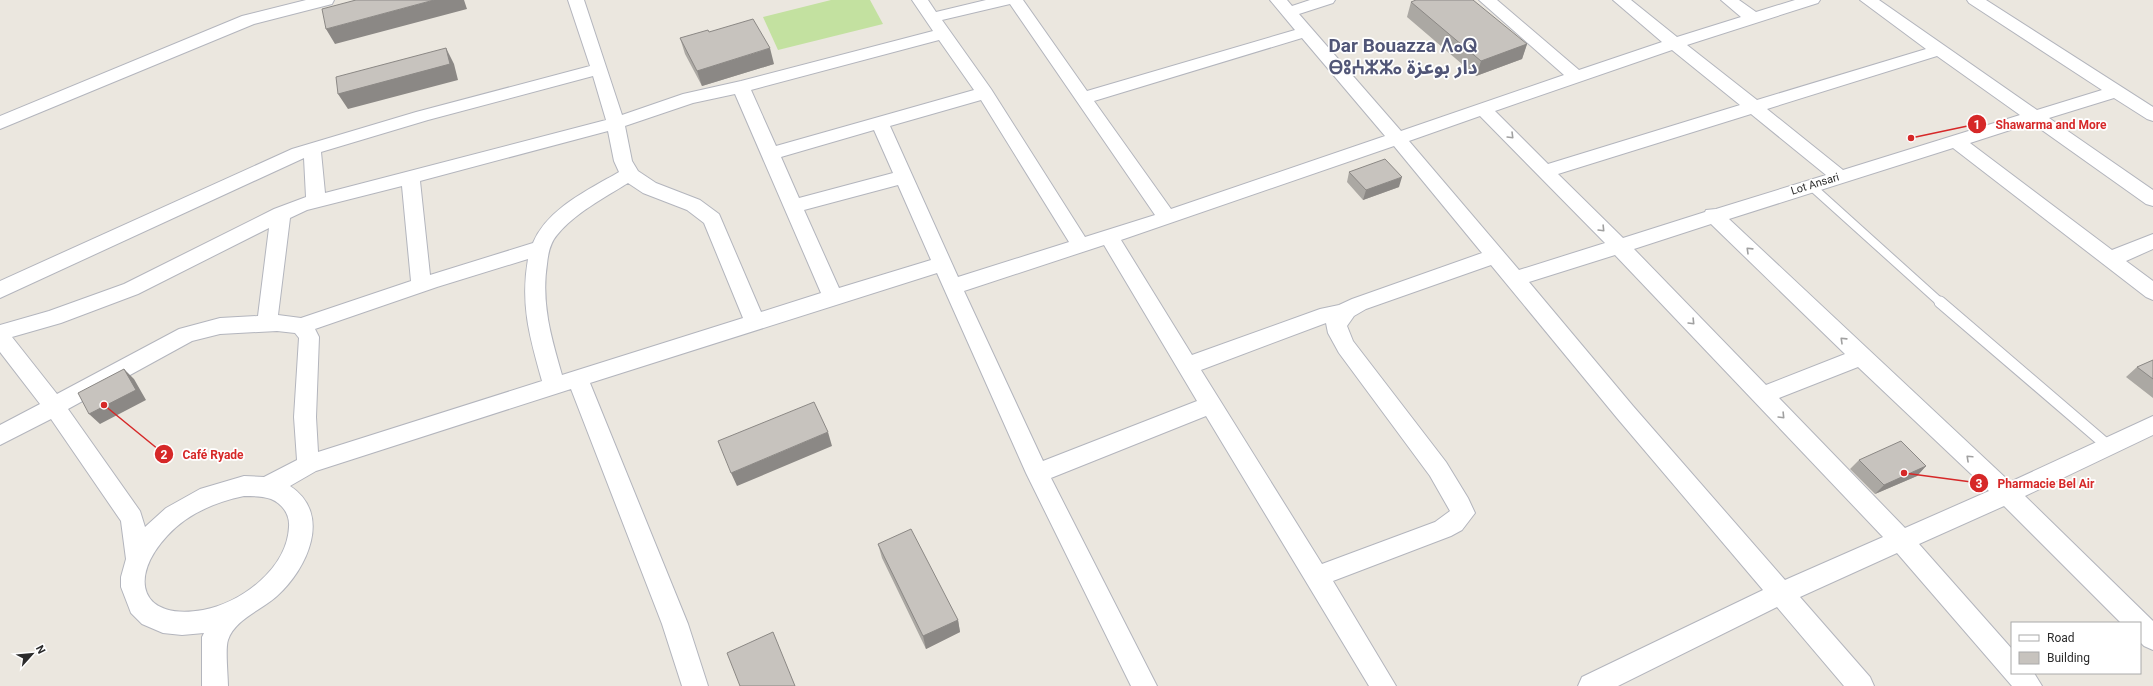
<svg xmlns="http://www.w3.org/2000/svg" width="2153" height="686" viewBox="0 0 2153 686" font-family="Roboto,'Noto Sans Arabic','Noto Sans Tifinagh',sans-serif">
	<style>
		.pitch { fill: #c3e1a0 }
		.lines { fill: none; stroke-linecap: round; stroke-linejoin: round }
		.service-far1-casing { stroke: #b3b5bd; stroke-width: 10 }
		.service-casing { stroke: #b3b5bd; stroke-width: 13 }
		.minor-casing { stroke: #b3b5bd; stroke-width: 2 }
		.tertiary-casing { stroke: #b3b5bd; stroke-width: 2 }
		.service-far1 { stroke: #fff; stroke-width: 8 }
		.service { stroke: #fff; stroke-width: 11 }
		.minor { fill: #fff; fill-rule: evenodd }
		.tertiary { fill: #fff; fill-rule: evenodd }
		.wall { fill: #aba8a3 }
		.shaded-wall { fill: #8b8885 }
		.building { fill: #c7c3be; stroke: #8b8885 }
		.oneway { stroke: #a0a0a0 }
		.labels { text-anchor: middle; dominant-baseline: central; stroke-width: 3.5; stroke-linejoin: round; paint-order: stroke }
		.street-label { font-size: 11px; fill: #2b2b2b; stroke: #fff }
		.town-label { font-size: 19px; font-weight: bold; fill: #515677; stroke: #fff }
		.leader { fill: none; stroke: #d62828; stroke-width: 1.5 }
		.callout-dot { fill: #d62828; stroke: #fff; stroke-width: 1.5 }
		.mark-label { font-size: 12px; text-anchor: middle; font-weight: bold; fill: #fff }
		.callout-label { font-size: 12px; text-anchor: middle; font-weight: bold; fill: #d62828; stroke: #fff; stroke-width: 3.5; stroke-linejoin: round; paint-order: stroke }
	</style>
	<rect width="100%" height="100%" fill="#ebe7df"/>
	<!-- pitch -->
	<path class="pitch" d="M831,0h39l13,24 -105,26 -15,-33z"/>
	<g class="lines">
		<!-- service-far1 casing -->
		<g class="service-far1-casing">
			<path id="service-far1" d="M1810,185l131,118"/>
		</g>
		<!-- service casing -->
		<g class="service-casing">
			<path id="service" d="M1940,302l168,144"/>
		</g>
		<!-- minor casing -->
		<g class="minor-casing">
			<path id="minor" d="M568,0h16l38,115 61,-21 58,-13 192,-50 -21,-31h16l8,12 50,-12h37l64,91 208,-61 -25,-30h17l5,6 18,-6h25l-2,3 -34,11 102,117 163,-56 -85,-75h18l82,70 83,-28 -49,-42h18l46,37 64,-20 -20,-17h18l17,12 39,-12h25l-2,3 -131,42 70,55 169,-51 -66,-49h19l158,110 65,-20 -133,-87 -2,-3h19l167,107v14l-6,-2 -33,-21 -65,20 104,72v16l-7,-2 -114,-81 -62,20 142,107 41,-16v15l-27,12 27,20v19l-7,-3 -193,-149 -224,71 281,263 143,-66v19l-128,61 128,125v29l-9,-4 -4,-4v-19h-19l-117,-117 -85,38 93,105v24h22l8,13h-30l-115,-133 -97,44 70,80 4,9h-30l-67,-79 -159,79h-40l4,-9 181,-87 -146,-172 -126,-153 -125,44 -12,7 -7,10 6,15 93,121 22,36 7,15 -13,17 -11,6 -118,45 63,105h-27l-163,-270 -155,62 106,208h-26l-105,-213 -89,-200 -347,110 98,241 20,62h-26l-20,-62 -91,-235 -255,82 -26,15c43,28 17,83 -13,110 -15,14 -42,23 -49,44 -3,8 0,36 0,46h-26v-49l2,-4 -22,2 -19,-2 -21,-9 -11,-11 -10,-26v-10l5,-18 -5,-38 -70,-102 -51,26v-20l40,-21 -40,-52v-27l49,-14 75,-27 150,-75 32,-12 -2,-39 -304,140v-17l292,-132 124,-37 174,-46zM1010,4l145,211 -70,22 -94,-148 -49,-69zM1302,38l83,98 -214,73 -77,-108zM939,40l35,50 -198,56 -25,-56zM1672,50l68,55 -192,59 -53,-53zM1937,56l83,59 -177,55 -76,-61zM593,76l13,44 -281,73 -4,-41 107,-32zM735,94l86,199 -60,19 -42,-98 -19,-14 -44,-17 -18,-12 -6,-10 -7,-35 68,-23zM981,100l88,142 -111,35 -68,-151zM1751,114l75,61 -110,34 -10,1 -1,2 -82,26 -65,-64zM1480,116l125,127 -86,27 -110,-129zM874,130l19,43 -94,25 -18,-41zM608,131l6,30 5,11c-31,18 -72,37 -86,71l-103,32 -10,-94zM1394,146l88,107 -130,46 -13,6 -19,4 -128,46 -71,-115zM628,183l15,10 44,17 17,13 39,95 -181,57c-11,-38 -21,-72 -15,-111 1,-10 3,-21 10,-29 18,-22 47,-37 71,-52zM898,185l33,75 -92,28 -35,-78zM402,186l9,95 -110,37 -23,-3 12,-97 17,-8zM1711,224l134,130 -79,31 -132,-136zM269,228l-11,88 -38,2 -41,11 -122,65 -45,-57 49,-14 77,-29zM1104,245l93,156 -154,60 -79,-170zM1615,255l268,282 -98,43 -152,-174 -104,-124zM528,259c-8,46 2,79 14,122l-224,71 -2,-35 3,-80 -4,-8 122,-42zM1326,323l2,10 11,20 91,123 20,35 -15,11 -113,42 -121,-194zM277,331l18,2 4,5 -5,79 3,43 -33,17 -20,-1 -44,13 -34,19 -21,19 -5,-16 -72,-102 124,-68 28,-7zM1858,367l131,124 -84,37 -126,-130zM244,496c9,0 19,0 27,3 12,5 19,16 18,28 -2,42 -48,76 -86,83 -63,11 -75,-32 -36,-74 20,-22 48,-34 77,-40z"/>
		</g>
		<!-- tertiary casing -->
		<g class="tertiary-casing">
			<path id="tertiary" d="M306,0h28l-2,4 -78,20 -254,105v-13l242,-100z"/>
		</g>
		<!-- service-far1 -->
		<use href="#service-far1" class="service-far1"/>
		<!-- service -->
		<use href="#service" class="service"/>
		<!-- minor -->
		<use href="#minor" class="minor"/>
		<!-- tertiary -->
		<use href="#tertiary" class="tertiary"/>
	</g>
	<!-- wall -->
	<path class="wall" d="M1411,2l116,42 -5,15 -46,17 -69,-59z
		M680,38l94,26 -72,22 -17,-32z
		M1349,172l50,15 -36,13 -16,-18z
		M2153,360v38l-27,-21 11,-10z
		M1859,460l67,6 -9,10 -42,18 -25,-25z
		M878,544l80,76 2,12 -34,17 -44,-91z"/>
	<!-- shaded-wall -->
	<path class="shaded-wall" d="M434,0h30l3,9 -132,35 -9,-15z
		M1527,44l-5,15 -46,17 5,-15z
		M446,48l8,16 4,16 -110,29 -10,-15z
		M770,48l4,16 -72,22 -5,-15z
		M1402,177l-3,10 -36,13 3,-10z
		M124,369l10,10 12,21 -46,24 -11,-10z
		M828,432l4,14 -95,40 -6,-13z
		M1926,466l-9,10 -42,18 9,-9z
		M958,620l2,12 -34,17 -3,-13z"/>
	<!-- building -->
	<path class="building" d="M356,0h78l-108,29 -4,-20z
		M1416,0h57l54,44 -46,17 -70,-59z
		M753,19l17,29 -73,23 -17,-33 28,-8 1,2z
		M446,48l4,16 -112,30 -2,-17z
		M1385,159l17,18 -36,13 -17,-18z
		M2153,360v19l-16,-12z
		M124,369l12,21 -47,24 -11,-21z
		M814,402l14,30 -97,41 -13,-32z
		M1901,441l25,25 -42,19 -25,-25z
		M911,529l47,91 -35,16 -45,-92z
		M773,632l22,54h-55l-13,-33z"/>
	<!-- one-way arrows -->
	<defs><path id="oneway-chevron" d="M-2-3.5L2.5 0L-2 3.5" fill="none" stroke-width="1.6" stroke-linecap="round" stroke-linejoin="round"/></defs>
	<g class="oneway">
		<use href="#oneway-chevron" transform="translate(1511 136) rotate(45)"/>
		<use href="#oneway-chevron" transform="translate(1602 229) rotate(46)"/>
		<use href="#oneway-chevron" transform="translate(1749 250) rotate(-136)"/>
		<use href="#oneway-chevron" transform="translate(1692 322) rotate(46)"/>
		<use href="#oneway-chevron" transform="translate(1843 340) rotate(-136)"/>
		<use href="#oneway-chevron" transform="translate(1782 416) rotate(46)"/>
		<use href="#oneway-chevron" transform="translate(1969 458) rotate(-137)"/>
	</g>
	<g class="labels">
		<!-- street labels -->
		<g class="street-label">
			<text transform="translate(1815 184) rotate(-17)">Lot Ansari</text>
		</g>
		<!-- town labels -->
		<g class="town-label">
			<text x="1403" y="45">Dar Bouazza ⴷⴰⵕ<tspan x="1403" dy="22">ⴱⵓⵄⵣⵣⴰ دار بوعزة</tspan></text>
		</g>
	</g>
	<!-- callouts -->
	<path class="leader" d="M1911 138L1977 124M104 405L164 454M1904 473L1979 483"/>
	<g class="callout-dot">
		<circle cx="1911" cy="138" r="4"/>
		<circle cx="104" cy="405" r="4"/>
		<circle cx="1904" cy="473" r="4"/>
		<circle cx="1977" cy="124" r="10"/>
		<circle cx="164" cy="454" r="10"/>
		<circle cx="1979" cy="483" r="10"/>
	</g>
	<g class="mark-label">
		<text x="1977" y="129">1</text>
		<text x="164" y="459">2</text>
		<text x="1979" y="488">3</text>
	</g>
	<g class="callout-label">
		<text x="2051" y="129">Shawarma and More</text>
		<text x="213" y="459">Café Ryade</text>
		<text x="2046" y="488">Pharmacie Bel Air</text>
	</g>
	<!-- legend -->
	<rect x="2011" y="622" width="130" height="52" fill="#ffffff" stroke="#aaaaaa"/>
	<rect x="2019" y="635" width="20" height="6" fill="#ffffff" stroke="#aaaaaa"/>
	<text x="2047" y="642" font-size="12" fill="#2b2b2b">Road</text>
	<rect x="2019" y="652" width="20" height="12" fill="#c7c3be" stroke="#aaaaaa"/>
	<text x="2047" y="662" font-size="12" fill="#2b2b2b">Building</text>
	<!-- north arrow -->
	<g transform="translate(32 654) rotate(63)" stroke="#ffffff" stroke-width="3" paint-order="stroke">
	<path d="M0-3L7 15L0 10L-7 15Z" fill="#2b2b2b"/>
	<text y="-6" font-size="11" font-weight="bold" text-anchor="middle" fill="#2b2b2b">N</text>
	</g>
</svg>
